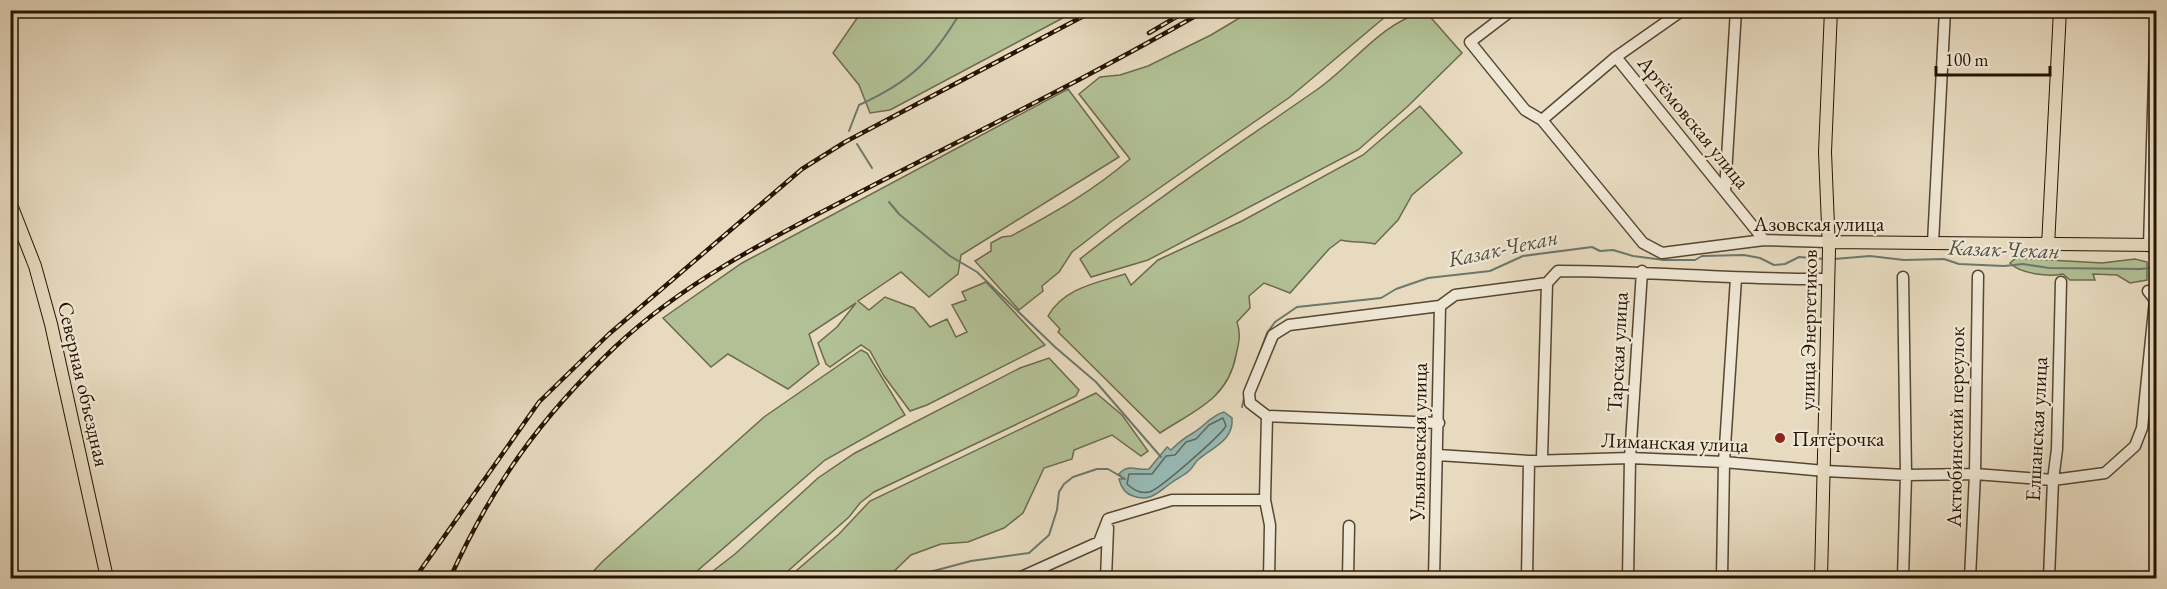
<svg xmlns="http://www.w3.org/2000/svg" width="2167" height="589" viewBox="0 0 2167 589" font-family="'EB Garamond',serif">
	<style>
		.green { fill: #b2c095; stroke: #6c6a4b; stroke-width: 1.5 }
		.water { fill: #97bab5; stroke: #6a786d; stroke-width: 1.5 }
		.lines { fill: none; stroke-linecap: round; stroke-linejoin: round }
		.shore { stroke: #5f675b; stroke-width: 1.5 }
		.stream { stroke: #6a786d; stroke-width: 2 }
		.minor-casing { stroke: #574630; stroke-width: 13 }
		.major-casing { stroke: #271401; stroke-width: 14 }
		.minor { stroke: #efe7d5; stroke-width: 10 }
		.major { stroke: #e7dabf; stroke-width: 12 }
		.rail-casing { stroke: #271401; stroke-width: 4.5 }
		.rail { stroke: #efe7d5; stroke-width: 2; stroke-dasharray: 7; stroke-linecap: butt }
		.poi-dot { fill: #8f2418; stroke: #efe7d5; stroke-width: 2 }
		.labels { text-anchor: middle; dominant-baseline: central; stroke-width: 4.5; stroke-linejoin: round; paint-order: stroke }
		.street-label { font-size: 21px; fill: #271401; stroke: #efe7d5 }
		.poi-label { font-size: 21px; fill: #271401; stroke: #efe7d5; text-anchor: start }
		.water-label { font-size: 22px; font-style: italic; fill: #4e4e40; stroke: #efe7d5 }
	</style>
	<rect width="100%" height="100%" fill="#e7dabf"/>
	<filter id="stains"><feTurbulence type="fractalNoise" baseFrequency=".00333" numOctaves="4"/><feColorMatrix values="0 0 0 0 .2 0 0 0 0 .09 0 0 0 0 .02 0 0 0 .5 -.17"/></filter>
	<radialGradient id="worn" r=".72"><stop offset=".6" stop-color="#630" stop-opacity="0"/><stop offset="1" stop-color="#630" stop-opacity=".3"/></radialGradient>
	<!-- green -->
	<path class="green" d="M862,11v-1l214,1 -186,99 -20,3 -11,-28 -26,-32z
		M1251,11h141l-102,86 -178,124 -40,31 -13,20 -17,14 1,5 -24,19 -44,-49 16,-10v-8l11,-6 9,-1c43,-23 82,-45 119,-77l-51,-65 21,-17 20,-2 28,-9 63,-31z
		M1425,11l37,42 -55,54 -49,43 -210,110 -57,17 -11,-18c75,-60 156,-113 235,-168 37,-25 64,-67 110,-80z
		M1068,89l51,68 -158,98 -3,19 -29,23 -28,-25 -43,29 11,9 16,-13 29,11 16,19 17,-8 9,18 11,-5 -15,-27 14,-5 -4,-8 24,-10 59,63 -118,60 -17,6 -26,-35 -14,-25 -9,-6 -31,22 -4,-3 -8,-21 19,-16 19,-24 -47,31 10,30 -31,25 -60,-35 -17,13 -48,-49 79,-55z
		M1420,106l42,47 -50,42 -14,25 -23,24c-13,-3 -22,-1 -34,-4l-12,9 -39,44 -26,-10 -15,13 1,12 -13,14c4,12 2,21 -1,33 -8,44 -41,55 -76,78l-102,-101 2,-3 -12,-13c16,-28 48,-33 77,-42l6,11 27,-25 84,-39 121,-66z
		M2016,258l86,5 33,-4 12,3v18l-17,3 -13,-8 -24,-1 2,6h-25l-7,-6c-14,3 -43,0 -53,-11z
		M861,350l6,3 38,62 -80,45 -136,118h-102l16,-17 161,-144z
		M1049,358l30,32 -3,6 -202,96 -14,11 -11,14 -69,61h-76l31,-24 83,-76 37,-25 165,-85z
		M1096,393l26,22 26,36 -7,5 -29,-21 -38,15 -2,9 -28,9 -21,45 -19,15 -36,14 -27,2 -30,11 -24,23h-88l-3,-7 43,-37 31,-33z"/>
	<!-- water -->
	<path class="water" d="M1224,412l8,6c2,22 -19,29 -33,41 -4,3 -5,7 -9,11 -6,6 -13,8 -19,13 -14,10 -20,19 -38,13 -7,-2 -12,-9 -14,-17h4l-4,-5c9,-11 19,-3 30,-5l18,-22 4,3c8,-8 13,-12 22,-17 12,-7 17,-17 31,-21z"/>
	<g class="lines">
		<!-- shore -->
		<path class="shore" d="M1223,418l3,8c-6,10 -68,65 -77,66 -9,2 -15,-2 -22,-8l2,-10h23l14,-18 9,-1 11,-13 10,-3 13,-14z"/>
		<!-- stream -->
		<path class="stream" d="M849,131l10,-26c53,-24 73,-45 103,-95
			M857,144l15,24
			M889,202l10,12 51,42 27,16 78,75 41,35 65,75
			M1834,259l36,-3 34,4 40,-1 15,5 45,2 19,-2 26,4 92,1 15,-2
			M1253,370l14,-37 8,-11 22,-15 84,-9 15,-9 32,-11 62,-7 33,-15 69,-9 8,4 13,-1 20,6 31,4h31l7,-4 42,-1 16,3 14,7 11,-1 14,-7 26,2
			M1242,407l2,-9
			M917,578l5,-4 49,-13 58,-8 20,-18 8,-25 2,-18 5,-8 9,-7 24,-8h11l17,10"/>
		<!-- minor casing -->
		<g class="minor-casing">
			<path id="minor" d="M1512,10l-42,32 55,68 17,10 101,123 19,10 102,-13 64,2
				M1616,57l148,183
				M1542,120l74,-63 67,-47
				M1725,191l11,-181
				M1933,243l12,-233
				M2149,246l7,-236
				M1267,416l-17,-13 -1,-10 24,-58 16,-10 151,-19 15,-11 92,-12 11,-12c90,0 180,9 269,8
				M1267,416l172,7
				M1267,416l-2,84 5,25 -1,53
				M1438,455l91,6 101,-3 94,4 101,9 81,4 69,-1 78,6 52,-7 30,-27 7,-18 13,-128 -7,-9
				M1542,458l5,-175
				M1019,578l80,-36 9,-23 64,-19h93
				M1106,578l2,-50
				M1348,578l1,-52
				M1434,578l6,-272
				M1527,578l2,-117
				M1628,578l2,-120 12,-187
				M1722,578l2,-116 12,-184
				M1903,578l3,-103 -3,-198
				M1970,578l5,-104 3,-198
				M2049,578l4,-98 4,-31 4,-167"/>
		</g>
		<!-- major casing -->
		<g class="major-casing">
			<path id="major" d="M10,202l25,64 16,58 56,254
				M1828,242l328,3
				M2048,246l12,-236
				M1821,578l8,-328 -4,-98 6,-142"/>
		</g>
		<!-- minor -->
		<use href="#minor" class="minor"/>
		<!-- major -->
		<use href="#major" class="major"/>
		<!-- rail casing -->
		<g class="rail-casing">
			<path id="rail" d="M1149,33l39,-23
				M415,578l124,-176 70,-68 193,-165 43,-27 250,-132
				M450,578c43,-94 90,-160 165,-231 72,-68 164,-113 251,-158 114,-59 229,-115 340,-179"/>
		</g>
		<!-- rail -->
		<use href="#rail" class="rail"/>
	</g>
	<!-- markers -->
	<circle class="poi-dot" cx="1780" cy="438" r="6"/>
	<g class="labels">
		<!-- street labels -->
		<g class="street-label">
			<text transform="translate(1694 122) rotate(51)">Артёмовская улица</text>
			<text x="1819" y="223">Азовская улица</text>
			<text transform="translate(1808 330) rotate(-89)">улица Энергетиков</text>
			<text transform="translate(1617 352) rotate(-87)">Тарская улица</text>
			<text transform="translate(84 384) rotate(77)">Северная объездная</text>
			<text transform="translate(1955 427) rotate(-89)">Актюбинский переулок</text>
			<text transform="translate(2036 429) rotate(-87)">Елшанская улица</text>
			<text transform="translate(1418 442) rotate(-89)">Ульяновская улица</text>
			<text transform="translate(1675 442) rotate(2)">Лиманская улица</text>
		</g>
		<!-- poi labels -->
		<g class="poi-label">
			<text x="1792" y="438">Пятёрочка</text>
		</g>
		<!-- water labels -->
		<g class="water-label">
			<text transform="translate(1503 248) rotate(-12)">Казак-Чекан</text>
			<text transform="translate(2004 249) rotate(2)">Казак-Чекан</text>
		</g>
	</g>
	<!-- margin -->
	<rect width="2167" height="589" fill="none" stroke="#e7dabf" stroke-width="36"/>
	<rect x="12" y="12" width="2143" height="565" fill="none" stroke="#271401" stroke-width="3"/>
	<rect x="18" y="18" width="2131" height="553" fill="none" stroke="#271401" stroke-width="1.5"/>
	<!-- scale -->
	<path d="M1936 66v9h114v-9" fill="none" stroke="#271401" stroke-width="3"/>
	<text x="1945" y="66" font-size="18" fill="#271401" stroke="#efe7d5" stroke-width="4.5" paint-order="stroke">100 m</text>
	<rect width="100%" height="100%" filter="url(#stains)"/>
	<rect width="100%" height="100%" fill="url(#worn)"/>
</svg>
